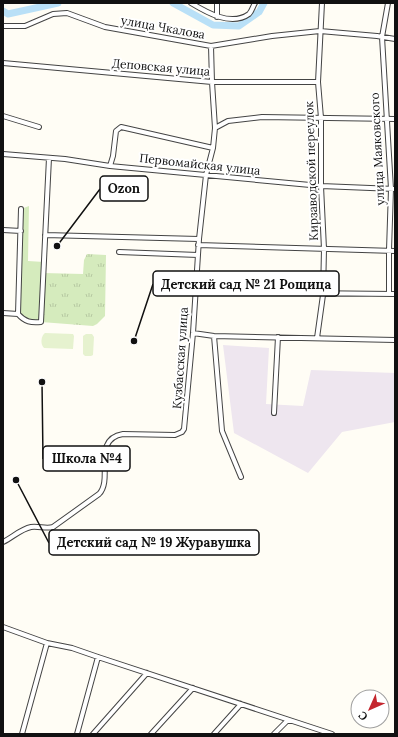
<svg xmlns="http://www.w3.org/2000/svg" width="398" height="737" viewBox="0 0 398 737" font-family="Lora,serif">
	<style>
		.industrial { fill: #eee6ef }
		.grass { fill: url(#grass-tufts) }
		.park { fill: #d5ebbd }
		.pitch { fill: #e6f2cf }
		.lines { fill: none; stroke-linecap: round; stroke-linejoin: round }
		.river { stroke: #b9e0f7; stroke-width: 7 }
		.street-casing { stroke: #444; stroke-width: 6 }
		.street { stroke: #fff; stroke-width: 4 }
		.labels { text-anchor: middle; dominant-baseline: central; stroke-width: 4; stroke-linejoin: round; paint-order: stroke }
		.street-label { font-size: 12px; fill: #111; stroke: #fff }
		.leader { fill: none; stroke: #111; stroke-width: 1.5 }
		.callout-dot { fill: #111; stroke: #fff; stroke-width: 1.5 }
		.callout { fill: #fff; stroke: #111; stroke-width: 1.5 }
		.callout-label { font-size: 13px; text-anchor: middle; font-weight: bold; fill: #111 }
	</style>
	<defs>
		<pattern id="grass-tufts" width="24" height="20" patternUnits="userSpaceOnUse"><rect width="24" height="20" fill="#d5ebbd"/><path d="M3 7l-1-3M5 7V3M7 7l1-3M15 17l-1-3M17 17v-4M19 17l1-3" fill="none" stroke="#b6c8a1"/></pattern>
	</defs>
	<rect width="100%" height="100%" fill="#fffdf5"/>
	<!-- industrial -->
	<path class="industrial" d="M223,345l46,3 -3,56 37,2 8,-36 84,3v49l-53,10 -34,41 -74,-40z"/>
	<!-- grass -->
	<path class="grass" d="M87,254l19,1 -1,61 -8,8 -4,2 -52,-4 2,-49 40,1 1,-14z"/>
	<!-- park -->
	<path class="park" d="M29,206l-1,55 16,1 -3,60 -11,1 -12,-9 3,-105z"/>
	<!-- pitch -->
	<path class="pitch" d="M45,333l28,1 1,2 -1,13 -29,-1c-4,-4 -3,-12 1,-15z
		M86,334h6l2,3 -1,18 -2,1h-6l-2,-2v-18z"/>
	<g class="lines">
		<!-- river -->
		<path class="river" d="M173,3l40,22 26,1 20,-14 5,-9
			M3,11l5,3 50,-11"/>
		<!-- street casing -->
		<g class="street-casing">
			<path id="street" d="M191,3c15,9 40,24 58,11 3,-3 4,-8 6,-11
				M388,3l-6,34 9,152 -2,61v44
				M217,17v-14
				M3,26h22l28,-12 14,-1 38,14 106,19 61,-10 48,-5 57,5 18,3
				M3,63l209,19h106
				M3,116l36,11
				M215,128l13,-7 34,-4 133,2
				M3,154l62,5 45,7 211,20 74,3
				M110,166l3,-10 3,-25 5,-4 92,21
				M3,230l18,1
				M45,235l154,4
				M198,245l197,6
				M119,252l79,3
				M195,292l200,2
				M3,313l15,1
				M18,314c7,8 13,9 23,8l8,-164
				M18,314l3,-105
				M193,333l21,3 181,4
				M214,336l8,95 19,46
				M317,338l6,-43 1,-46 -3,-63v-68l-3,-36 4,-79
				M274,413l4,-76
				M3,542c10,-5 18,-13 28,-15 8,-1 15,2 22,0l46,-33c15,-15 -8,-55 24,-60l52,1 7,-3 2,-3 9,-96 6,-94 7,-64 7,-27 2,-20 -3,-46 -1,-36
				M3,627l44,16
				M22,734l25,-91 25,5 26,9 234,77
				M77,734l21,-77
				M93,734l54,-61
				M151,734l42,-46
				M214,734l27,-30
				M274,734l14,-14"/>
		</g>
		<!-- street -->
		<use href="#street" class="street"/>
	</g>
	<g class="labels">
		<!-- street labels -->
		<g class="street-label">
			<text transform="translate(163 27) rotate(10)">улица Чкалова</text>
			<text transform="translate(161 67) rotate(5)">Деповская улица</text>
			<text transform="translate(377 149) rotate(-93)">улица Маяковского</text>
			<text transform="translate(200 164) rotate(6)">Первомайская улица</text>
			<text transform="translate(311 171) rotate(-92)">Кирзаводской переулок</text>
			<text transform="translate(180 358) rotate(-86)">Кузбасская улица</text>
		</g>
	</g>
	<!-- callouts -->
	<path class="leader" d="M57 246L100 189M134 341L153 284M42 382L43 459M16 480L49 543"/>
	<g class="callout-dot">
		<circle cx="57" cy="246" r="4"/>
		<circle cx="134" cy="341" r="4"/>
		<circle cx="42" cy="382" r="4"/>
		<circle cx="16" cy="480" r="4"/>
	</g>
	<g class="callout">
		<rect x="100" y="176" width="48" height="25" rx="4"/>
		<rect x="153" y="271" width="186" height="25" rx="4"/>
		<rect x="43" y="446" width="87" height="25" rx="4"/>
		<rect x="49" y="530" width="210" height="25" rx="4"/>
	</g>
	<g class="callout-label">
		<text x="124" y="193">Ozon</text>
		<text x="246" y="289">Детский сад № 21 Рощица</text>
		<text x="87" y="463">Школа №4</text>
		<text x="154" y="547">Детский сад № 19 Журавушка</text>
	</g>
	<!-- border -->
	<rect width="398" height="737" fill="none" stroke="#111111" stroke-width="8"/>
	<!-- north arrow -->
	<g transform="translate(370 709) rotate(225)"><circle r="19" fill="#ffffff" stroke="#a0a0a0"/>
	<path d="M0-3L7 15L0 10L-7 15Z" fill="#c4262e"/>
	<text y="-6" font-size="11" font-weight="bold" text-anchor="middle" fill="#111111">С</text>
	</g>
</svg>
